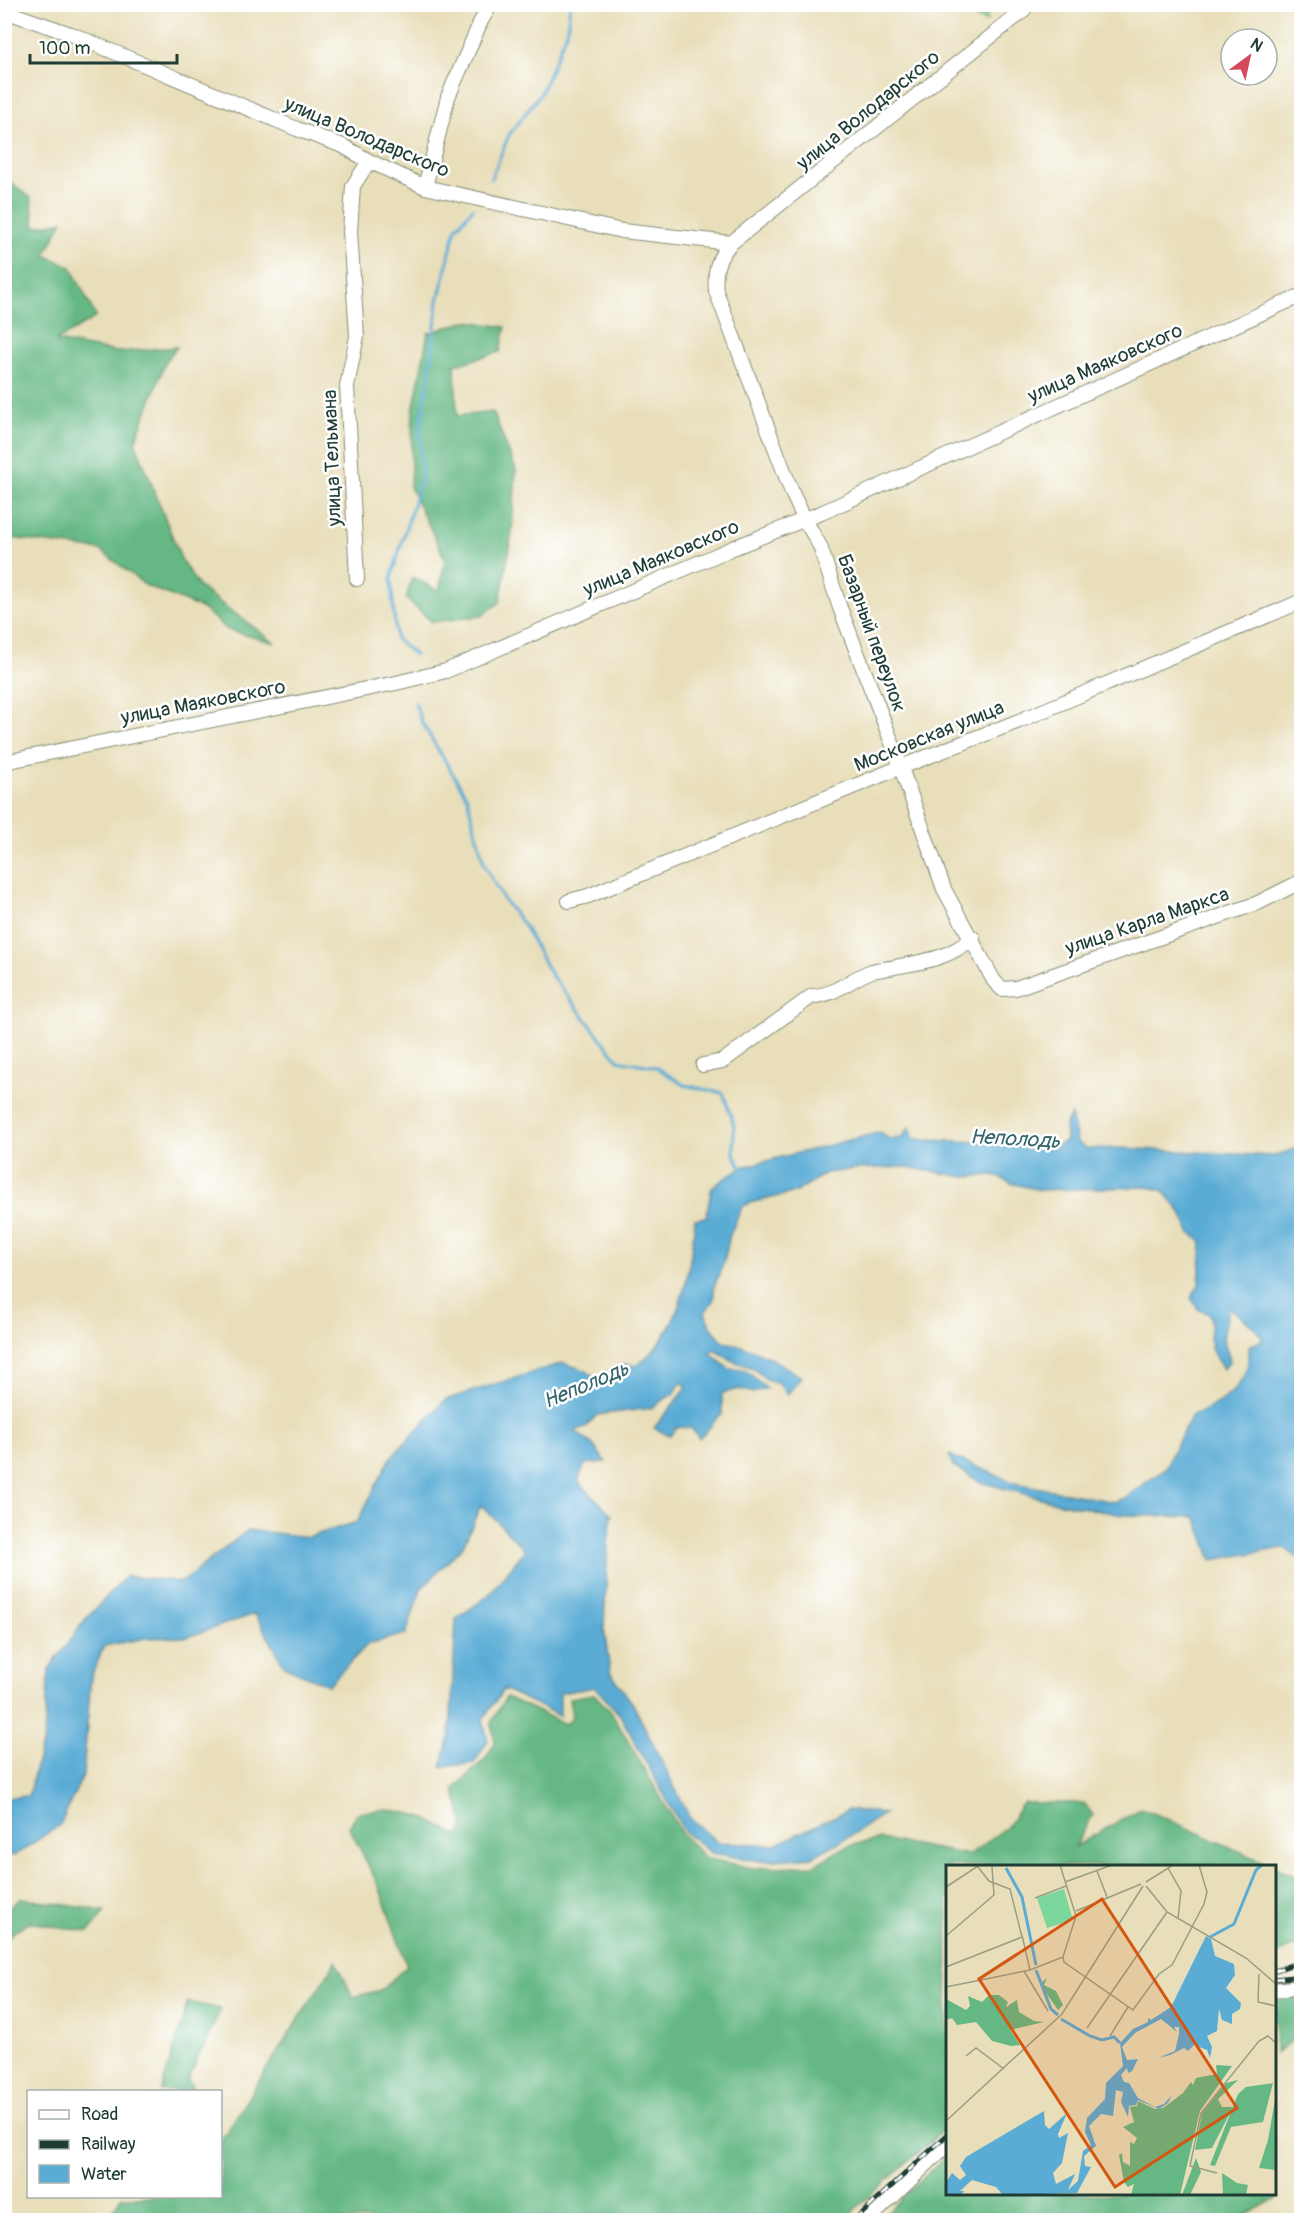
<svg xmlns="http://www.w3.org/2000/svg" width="1306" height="2225" viewBox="0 0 1306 2225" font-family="Pangolin,sans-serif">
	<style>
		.green { fill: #7cd79d; stroke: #4e8a68; stroke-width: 1.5 }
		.forest { fill: #65b884; stroke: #427a5c; stroke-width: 1.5 }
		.water { fill: #5aacd5; stroke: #3c7484; stroke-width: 1.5 }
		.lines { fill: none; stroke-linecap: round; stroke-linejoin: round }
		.stream { stroke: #5aacd5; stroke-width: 3 }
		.minor-casing { stroke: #848e76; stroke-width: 16 }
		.minor { stroke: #fff; stroke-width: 14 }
		.rail-casing { stroke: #1f3d34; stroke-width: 5 }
		.rail { stroke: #fff; stroke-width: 3; stroke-dasharray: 9; stroke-linecap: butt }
		.labels { text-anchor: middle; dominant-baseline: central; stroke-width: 5; stroke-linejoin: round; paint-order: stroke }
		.street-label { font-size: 20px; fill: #1f3d34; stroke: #fff }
		.water-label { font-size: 21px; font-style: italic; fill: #34646c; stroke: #fff }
		.inset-river { fill: none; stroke: #5aacd5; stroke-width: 3 }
		.inset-road { fill: none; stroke: #989e84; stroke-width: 1.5 }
		.view { fill: #d45610; fill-opacity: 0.15; stroke: #d45610; stroke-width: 3 }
		.inset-edge { fill: none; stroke: #1f3d34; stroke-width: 3 }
	</style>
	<rect width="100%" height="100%" fill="#fff"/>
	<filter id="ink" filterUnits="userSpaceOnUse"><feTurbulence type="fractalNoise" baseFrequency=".0167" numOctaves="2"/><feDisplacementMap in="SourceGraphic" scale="12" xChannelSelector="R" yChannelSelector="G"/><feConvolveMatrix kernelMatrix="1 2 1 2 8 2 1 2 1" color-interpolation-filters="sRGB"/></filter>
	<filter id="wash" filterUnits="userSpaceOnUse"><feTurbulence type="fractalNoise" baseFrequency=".008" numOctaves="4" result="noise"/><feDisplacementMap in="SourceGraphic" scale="24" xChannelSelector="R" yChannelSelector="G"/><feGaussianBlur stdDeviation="1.35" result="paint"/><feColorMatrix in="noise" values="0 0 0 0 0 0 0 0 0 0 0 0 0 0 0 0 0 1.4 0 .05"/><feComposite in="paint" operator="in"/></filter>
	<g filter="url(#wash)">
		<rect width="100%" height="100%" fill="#e8deb9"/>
		<!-- green -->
		<path class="green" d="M933,5l58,-1v1l-4,6v10z"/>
		<!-- forest -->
		<path class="forest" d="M5,178l26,20 4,29 28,-6 -18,34 26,12 25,50 -40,24 62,11 59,-5 -11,14 -31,81 47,119 17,26 76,56 -47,-13 -25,-21 -58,-24 -45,-35 -95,-13z
			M467,321l39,6 -6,25 -45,13 2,51 36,-4 23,58 -4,63 -12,69 -18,14 -50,6 -26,-23 6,-22 27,14 6,-32 -35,-72 3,-76 15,-78z
			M594,1694l17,18 71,122 23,24 47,10 62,-3 33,-19 34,-7 88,16 38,-28 16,-24h61l9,12 -19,32 68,-39 131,58h-325l-1,261 -104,93h-736l14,-23 99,-1 1,-56 115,-179 17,36 28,-7 26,-24 -27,-77 -31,-62 8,-14 31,-4 32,7 39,20 5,-11 -10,-36 32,-31 9,-16 -4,-19 15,-26 59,27 7,-6 -3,-20z
			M1274,1867l28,12 -1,64 -26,12z
			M21,1898l84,13 -16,21 -60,-10 -24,16v-27z
			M1301,1995v42l-3,-1 -23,17v-52z
			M188,2002l33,7 -33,70 6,12h-33z
			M947,2155l1,39h323l7,3 -40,23h-359z"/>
		<!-- water -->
		<path class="water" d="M1071,1115l6,27 10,7 31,-1 156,8 27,-9v413l-17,-12 -72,12 -16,-43 -74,-2 -67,-13 -75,-20 -27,-16 -4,-11 66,28 99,19 12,-5 40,-29 5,-13 21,-40c22,-7 47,-22 54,-45 3,-7 3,-17 3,-24l14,-6 -7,-11 -27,-22 -6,31 7,22 -7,9c-6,-9 -14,-20 -13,-31 1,-9 2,-15 0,-24l-11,-4 -8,-12 8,-13 3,-43 -13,-10 -9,-21 -18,-21 -15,-3 -108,3 -28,-7 -17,-8 -29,2 -60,-10 -50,2 -29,4 -30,19 -46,11 -8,4 -12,28 -6,27 -10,25v12l-9,13 5,14 14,16c31,5 51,18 77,35l-14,18 -8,-12 -10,-2 -18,-14 -16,-5 -18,-11 -8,1 20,17 16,1 22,18 -14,5 -13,-4 -18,4v21c-10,7 -13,17 -23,24l-8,-10 -15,-1 -6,9 -16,-8 33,-41 -5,-5 -9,12 -22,14 -54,7 -10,11 -12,5 17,13 14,18 -21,2 -7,17 34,34 -4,27 -4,85 6,45 23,32 57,114 27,24 58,3 73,-35 37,3 -33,22 -40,22 -51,4 -50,-8 -27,-22 -64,-116 -25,-28 -35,6v23l-56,-27 -21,30 5,22 -14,22 -33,4 9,-32 6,-116 32,-23 37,-46 -44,-45 -18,41 -42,43 -15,45 -38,10 -40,41 -43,-18 -30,-53 -68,23 -41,1 -42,8 -13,31 -8,98 -23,50 -46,31 -9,-3v-55l23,-2 16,-59 5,-68 36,-49 41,-44 56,6 66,-52 60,7 49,-15 33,-63 55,-59 118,-37 22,7 10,8 31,-14 10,2c46,-33 54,-94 59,-147l11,-2 6,-30 30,-20 139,-35 7,7 14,-2 8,-10 3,11 11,2 91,3 37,5 14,-7 -1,-16z"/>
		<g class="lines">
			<!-- stream -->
			<path class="stream" d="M491,179l18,-44 32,-42 26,-62 3,-27
				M415,655l-19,-16 -5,-60 31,-104 -2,-48 9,-49 9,-77 18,-73 17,-20
				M415,703l7,20 45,74 17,67 19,35 20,25 28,51 67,85 38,7 28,18 39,8 11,32v29l8,15"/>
		</g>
	</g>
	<g filter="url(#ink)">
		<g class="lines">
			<!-- minor casing -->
			<g class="minor-casing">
				<path id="minor" d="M1028,4l-6,8 -291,231c-14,15 -17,28 -15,48l77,204 12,25 15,26 20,62 54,140 50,141 50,92 8,8 14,-1 242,-85 44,-22
					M4,11l67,23 226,95 46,17 26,15 56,26 197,44 109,12
					M425,187l23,-90 33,-76 10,-17
					M357,579l-10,-193 10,-50 -7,-104 3,-46 16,-25
					M4,762l392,-79 50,-12 287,-123 88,-35 481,-218
					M569,901l19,-5 313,-129 118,-46 283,-120
					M703,1065l20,-4 89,-65c23,0 39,-18 60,-25 7,-2 15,-2 23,-4 31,-6 52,-8 78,-29
					M1274,1990l28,-3
					M868,2220l80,-76"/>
			</g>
			<!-- minor -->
			<use href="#minor" class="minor"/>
			<!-- rail casing -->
			<g class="rail-casing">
				<path id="rail" d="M1274,1971l28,-10
					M1274,1979l28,-3
					M855,2220l93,-86"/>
			</g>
			<!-- rail -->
			<use href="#rail" class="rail"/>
		</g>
	</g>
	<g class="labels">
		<!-- street labels -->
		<g class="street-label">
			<text transform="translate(868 110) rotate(-39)">улица Володарского</text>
			<text transform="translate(367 137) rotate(23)">улица Володарского</text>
			<text transform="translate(1105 363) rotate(-24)">улица Маяковского</text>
			<text transform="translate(332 458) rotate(-92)">улица Тельмана</text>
			<text transform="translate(661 558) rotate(-23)">улица Маяковского</text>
			<text transform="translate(872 633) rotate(70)">Базарный переулок</text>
			<text transform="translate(203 702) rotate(-11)">улица Маяковского</text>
			<text transform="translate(929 736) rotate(-22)">Московская улица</text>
			<text transform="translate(1147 921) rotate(-19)">улица Карла Маркса</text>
		</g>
		<!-- water labels -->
		<g class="water-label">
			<text transform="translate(1015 1139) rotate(3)">Неполодь</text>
			<text transform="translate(586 1385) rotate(-23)">Неполодь</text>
		</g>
	</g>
	<!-- overview -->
	<g transform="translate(946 1865)">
		<rect width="330" height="330" fill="#e8deb9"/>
		<path d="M118,24l9,31 -26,8 -10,-30z" fill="#7cd79d"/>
		<path d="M101,113l-3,7 12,6 7,14 -5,5 -18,-26zM43,130h10l9,7 -2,5 11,-7 2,12 15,9 10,1 -34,8 10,15 -9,1 -19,-5 -16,-19 -19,3 -5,-7 -6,2v-21l20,11 4,-4 -2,-10 14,6zM270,200l16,1 -32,45 -20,84h-49l3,-11 -6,3 -4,-5 -5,-27 3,-2 1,9 7,4v-24l4,2 3,-6 -14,-11 11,-5 -4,-15 7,-1 1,-5 17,8 8,-1 20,-15 8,-11 2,3 3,-7 21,-4zM292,215l-20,19 4,8h11l-21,41 -17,2 7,-37 24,-30zM327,218l-10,39 -32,5 -16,39 -5,-1 28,-71 8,-7zM330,229v76l-17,-2 9,-28zM250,293l5,14 -11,23h-8zM276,308l15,10 11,2 -2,10h-23z" fill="#65b884"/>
		<path d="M260,71l5,3 4,17 19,8 1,11 -9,13 15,15 -1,6 -8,5v10l-10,-4 -3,-11 -2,22 -10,5 5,11 -2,11 -3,-8 -13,-5 -6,6 -4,-3 -14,7 -12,3 17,-7 4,-17v-7h-5l3,5 -16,-13 -26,14 -13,14 5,13 11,-1 -6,12 -4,2 -1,-5 -6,7 3,7 5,1 9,15 17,9 9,-3 8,-9 -4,8 -9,6 -21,-9 -2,5 -7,1 -1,11 -7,-15 2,-10 -7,-2 -3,26 -12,-2 -12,12 7,20 -12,10 1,10 6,1 -14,26 -74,2 -7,-8 -24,-7 -12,11h4l-3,4h-15v-13l6,-9 8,7 6,-5 -6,-9 6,-9 78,-46 1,14 4,4 18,-16 -9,21 1,4 9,-5 -6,30 -9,10 3,11 19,-10 -7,16 10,-9 5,-30 8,-6 -6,-13 2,-14 18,-19 1,-16 17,-17 -3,-23 13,-14 15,-7v-4l3,2 20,-13z" fill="#5aacd5"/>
		<path class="inset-river" d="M60,3l16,29 14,68M264,72l24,-13 22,-54 6,-5M90,105l15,39 7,6M115,154l29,17 12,4 12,-3 6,6"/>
		<path class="inset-road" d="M37,0h24M222,3l13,23 -3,28M151,6l10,26M119,17l47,-17M200,17l27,-17M200,21l21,26 79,46 30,26M0,22l32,-21M89,33l31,-12M130,46l65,-27M76,70l8,35M0,71l48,-41 -2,-28M117,92l1,5 69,48 26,-36 13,-9 32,-61 3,-12 -8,-27M0,102l76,-30 -12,-48 -21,-8 -11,-14M78,106l24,40M313,109l-1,28 18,4M0,122l84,-17 33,-13 13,-41 -16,-51M141,163l80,-116M164,171l18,-29M20,191l10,-8 28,21M0,256l116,-107 81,-128M271,308l-27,-7 11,-53 58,-72 9,-5 8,7"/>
		<path class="view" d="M156,34l135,209 -122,79 -136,-208z"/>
		<rect width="330" height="330" class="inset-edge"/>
	</g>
	<!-- margin -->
	<rect width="1306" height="2225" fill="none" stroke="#fff" stroke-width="24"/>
	<!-- legend -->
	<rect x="27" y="2090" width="195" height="108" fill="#ffffff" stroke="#a5b1ae" stroke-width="1.5"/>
	<rect x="39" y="2110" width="30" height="9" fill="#ffffff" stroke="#a5b1ae" stroke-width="1.5"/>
	<text x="81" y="2120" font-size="18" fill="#1f3d34">Road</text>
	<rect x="39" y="2140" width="30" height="9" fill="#1f3d34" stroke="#a5b1ae" stroke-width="1.5"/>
	<text x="81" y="2150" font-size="18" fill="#1f3d34">Railway</text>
	<rect x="39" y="2165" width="30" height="18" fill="#5aacd5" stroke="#a5b1ae" stroke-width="1.5"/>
	<text x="81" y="2180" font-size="18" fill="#1f3d34">Water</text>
	<!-- north arrow -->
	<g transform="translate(1249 57) rotate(33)"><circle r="28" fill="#ffffff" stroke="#a5b1ae" stroke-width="1.5"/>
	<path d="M0-4.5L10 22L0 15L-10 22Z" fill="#d1495b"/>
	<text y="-9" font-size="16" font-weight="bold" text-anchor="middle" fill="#1f3d34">N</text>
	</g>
	<!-- scale -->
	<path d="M30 54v9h147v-9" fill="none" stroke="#1f3d34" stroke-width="3"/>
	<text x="39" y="54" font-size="18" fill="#1f3d34" stroke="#ffffff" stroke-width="4.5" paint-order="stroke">100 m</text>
</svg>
